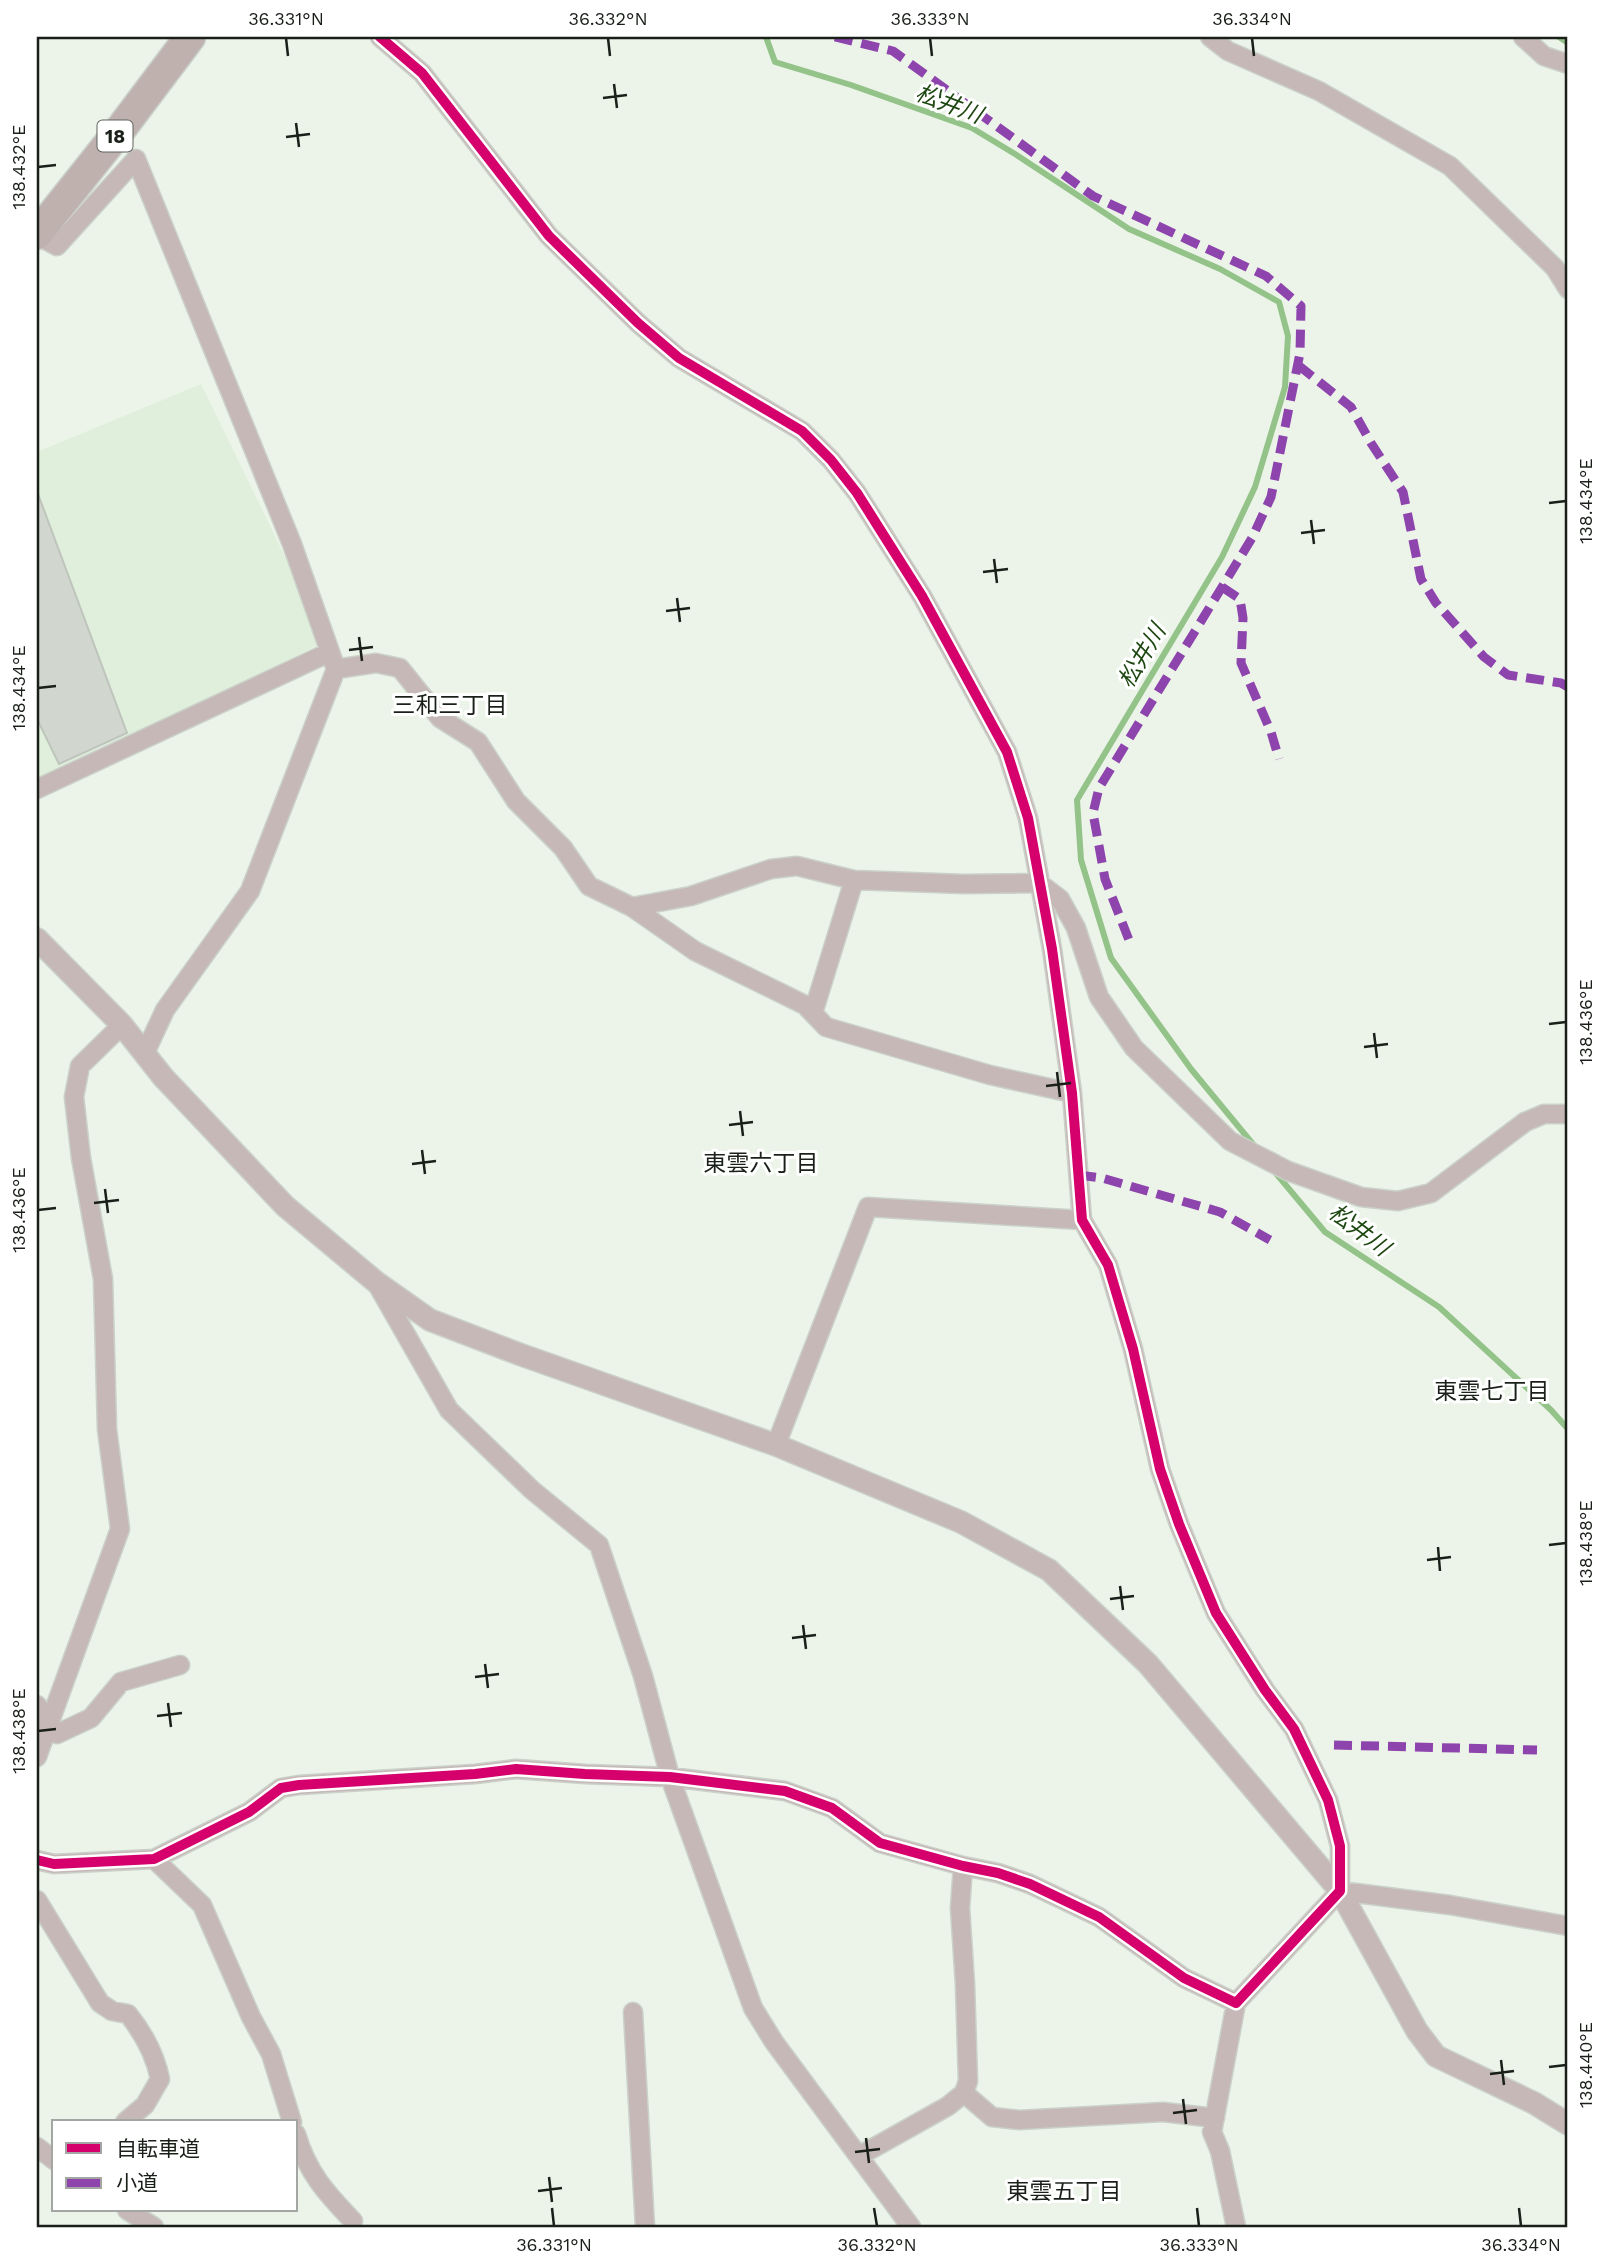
<svg xmlns="http://www.w3.org/2000/svg" width="1605" height="2264" viewBox="0 0 1605 2264" font-family="'Work Sans','Noto Sans JP',sans-serif">
	<style>
		.built { fill: #e0efdc }
		.lines { fill: none; stroke-linecap: round; stroke-linejoin: round }
		.stream { stroke: #94c389; stroke-width: 6 }
		.building { fill: #d1d7cf; stroke: #bfc5bd; stroke-width: 2 }
		.minor-casing { stroke: #cbd1c9; stroke-width: 21 }
		.tertiary-casing { stroke: #cbd1c9; stroke-width: 24 }
		.trunk-casing { stroke: #cbd1c9; stroke-width: 33 }
		.minor { stroke: #c5b8b7; stroke-width: 18 }
		.tertiary { stroke: #c5b8b7; stroke-width: 21 }
		.trunk { stroke: #beb1ae; stroke-width: 30 }
		.quiet { stroke: #8e44ad; stroke-width: 9; stroke-dasharray: 18 9; stroke-linecap: butt }
		.cycleway-casing { stroke: #fff; stroke-width: 15 }
		.cycleway { stroke: #d6006c; stroke-width: 10 }
		.ticks { fill: none; stroke: #1a2019; stroke-width: 2.5 }
		.labels { text-anchor: middle; dominant-baseline: central; stroke-width: 6; stroke-linejoin: round; paint-order: stroke }
		.shield { fill: #fff; stroke: #5f635e; stroke-width: 2 }
		.shield-label { font-size: 19px; font-weight: bold; fill: #1a2019 }
		.water-label { font-size: 23px; font-style: italic; fill: #1d4711; stroke: #fff }
		.neighbourhood-label { font-size: 23px; fill: #1a2019; stroke: #fff }
		.neatline { fill: none; stroke: #1a2019; stroke-width: 2.5 }
		.ticks-label { font-size: 18px; text-anchor: middle; fill: #1a2019 }
	</style>
	<rect width="100%" height="100%" fill="#ecf4e9"/>
	<!-- built -->
	<path class="built" d="M201,384l125,257 -289,145v-334z"/>
	<g class="lines">
		<!-- stream -->
		<path class="stream" d="M766,37l9,25 76,23 121,43 43,26 114,75 91,40 59,33 9,34 -3,51 -30,100 -33,70 -145,243 4,60 30,98 80,111 66,80
			M1559,37l9,6
			M1274,1171l51,61 114,75 112,103 17,19"/>
	</g>
	<!-- building -->
	<path class="building" d="M37,494h1l89,239 -68,31 -22,-45z"/>
	<g class="lines">
		<!-- minor casing -->
		<g class="minor-casing">
			<path id="minor" d="M1210,37l18,14 91,40 131,75 105,102 13,21
				M1523,37l21,19 24,8
				M37,235l20,11 79,-87 156,385 44,125 -86,222 -85,119 -21,45
				M336,669l40,-6 24,5 40,50 38,24 38,59 47,47 26,38 43,21 63,44 110,54 21,22 164,48 82,18
				M37,789l293,-137
				M632,907l59,-11 80,-27 26,-3 57,14 110,4 75,-1 21,16 16,29 23,69 35,51 96,93 58,30 73,26 37,4 33,-8 94,-71 19,-8h24
				M813,1013l41,-133
				M377,1284l72,126 83,80 67,55 44,131 27,101 83,231 21,34 137,185
				M776,1445l92,-238 214,13
				M37,1705l20,29 34,-16 30,-36 59,-17
				M37,1757l83,-228 -13,-100 -4,-150 -22,-121 -7,-61 6,-31 42,-41
				M154,1859l48,46 49,112 20,37 21,68
				M37,1860l17,4 100,-5 95,-47 32,-24 18,-3 176,-11 41,-5 69,5 85,3 115,14 47,17 48,35 83,23 35,7 32,11 69,33 85,61 52,25 104,-112v-45l-12,-46 -34,-71 -29,-39 -49,-77 -37,-89 -19,-55 -27,-120 -25,-84 -26,-45 -10,-127 -20,-144 -24,-131 -21,-66 -85,-156 -65,-103 -26,-33 -29,-29 -123,-73 -41,-35 -89,-87 -127,-163 -42,-36
				M1340,1891l110,14 118,21
				M37,1900l63,103 12,8 16,3c16,20 27,40 32,65l-15,26 -20,17
				M633,2012l12,215
				M964,2093l28,24 27,3 144,-8 52,6
				M296,2134c11,38 30,59 57,87
				M37,2147l17,13
				M859,2156l89,-50 16,-13 4,-12 -3,-97 -5,-76 3,-42
				M127,2210l27,17
				M1236,2227l-16,-76 -8,-19 24,-129"/>
		</g>
		<!-- tertiary casing -->
		<g class="tertiary-casing">
			<path id="tertiary" d="M37,939l85,86 41,52 122,129 91,76 54,38 89,34 257,91 185,77 88,48 99,94 192,227 77,140 19,25 98,47 34,21"/>
		</g>
		<!-- trunk casing -->
		<g class="trunk-casing">
			<path id="trunk" d="M37,234l86,-108 67,-89"/>
		</g>
		<!-- minor -->
		<use href="#minor" class="minor"/>
		<!-- tertiary -->
		<use href="#tertiary" class="tertiary"/>
		<!-- trunk -->
		<use href="#trunk" class="trunk"/>
		<!-- quiet -->
		<path class="quiet" d="M835,37l58,14 200,145 173,80 35,30 -1,47 -29,144 -19,41 -153,250 -6,25 12,66 24,61
			M1298,365l53,42 20,36 32,49 18,87 15,24 48,54 24,18 53,8 7,4
			M1222,587l18,12 3,19 -2,45 30,69 8,27
			M1078,1175l24,3 118,34 50,28
			M1334,1745l203,5"/>
		<!-- cycleway casing -->
		<g class="cycleway-casing">
			<path id="cycleway" d="M37,1860l17,4 100,-5 95,-47 32,-24 18,-3 176,-11 41,-5 69,5 85,3 115,14 47,17 48,35 83,23 35,7 32,11 69,33 85,61 52,25 104,-112v-45l-12,-46 -34,-71 -29,-39 -49,-77 -37,-89 -19,-55 -27,-120 -25,-84 -26,-45 -10,-127 -20,-144 -24,-131 -21,-66 -85,-156 -65,-103 -26,-33 -29,-29 -123,-73 -41,-35 -89,-87 -127,-163 -42,-36"/>
		</g>
		<!-- cycleway -->
		<use href="#cycleway" class="cycleway"/>
	</g>
	<!-- ticks -->
	<path class="ticks" d="M286,38l2,18M608,38l2,18M930,38l2,18M1252,38l2,18M614,84l3,24M603,98l24,-3M296,123l3,24M286,137l24,-3M38,167l18,-2M1549,503l17,-2M1311,520l3,24M1301,533l24,-3M994,559l3,24M983,572l25,-3M677,598l3,24M666,611l24,-3M359,637l3,24M349,650l24,-3M38,688l18,-2M1549,1024l17,-2M1374,1033l3,25M1364,1047l24,-3M1057,1072l3,25M1046,1086l25,-3M740,1111l3,25M729,1125l24,-3M422,1150l3,24M412,1164l24,-3M105,1189l3,24M94,1203l25,-3M38,1210l18,-2M1549,1545l17,-2M1438,1547l2,24M1427,1560l24,-3M1120,1586l3,24M1110,1599l24,-3M803,1625l3,24M792,1638l24,-3M485,1664l3,24M475,1677l24,-3M168,1703l3,24M157,1716l25,-3M38,1731l18,-2M1501,2060l3,25M1549,2067l17,-2M1490,2074l24,-3M1183,2099l3,25M1173,2113l24,-3M866,2138l3,25M855,2152l25,-3M549,2177l3,25M538,2191l24,-3M552,2208l2,18M874,2208l3,18M1197,2208l2,18M1519,2208l2,18"/>
	<g class="labels">
		<!-- shield labels -->
		<rect class="shield" x="97.5" y="120.5" width="35" height="31" rx="5"/>
		<g class="shield-label">
			<text x="115" y="136">18</text>
		</g>
		<!-- water labels -->
		<g class="water-label">
			<text transform="translate(949 104) rotate(21)">松井川</text>
			<text transform="translate(1142 656) rotate(-59)">松井川</text>
			<text transform="translate(1359 1230) rotate(37)">松井川</text>
		</g>
		<!-- neighbourhood labels -->
		<g class="neighbourhood-label">
			<text x="450" y="705">三和三丁目</text>
			<text x="761" y="1163">東雲六丁目</text>
			<text x="1492" y="1391">東雲七丁目</text>
			<text x="1064" y="2191">東雲五丁目</text>
		</g>
	</g>
	<!-- border -->
	<rect width="1605" height="2264" fill="none" stroke="#ffffff" stroke-width="77"/>
	<!-- legend -->
	<rect x="52" y="2120" width="245" height="91" fill="#ffffff" stroke="#a3a6a3" stroke-width="2"/>
	<rect x="66" y="2143" width="35" height="10" fill="#d6006c" stroke="#a3a6a3" stroke-width="2"/>
	<text x="116" y="2156" font-size="21" fill="#1a2019">自転車道</text>
	<rect x="66" y="2178" width="35" height="10" fill="#8e44ad" stroke="#a3a6a3" stroke-width="2"/>
	<text x="116" y="2190" font-size="21" fill="#1a2019">小道</text>
	<rect x="38" y="38" width="1528" height="2188" class="neatline"/>
	<g class="ticks-label">
		<text x="286" y="25">36.331°N</text>
		<text x="608" y="25">36.332°N</text>
		<text x="930" y="25">36.333°N</text>
		<text x="1252" y="25">36.334°N</text>
		<text transform="translate(19 167) rotate(-90)" y="6">138.432°E</text>
		<text transform="translate(1586 501) rotate(-90)" y="6">138.434°E</text>
		<text transform="translate(19 688) rotate(-90)" y="6">138.434°E</text>
		<text transform="translate(1586 1022) rotate(-90)" y="6">138.436°E</text>
		<text transform="translate(19 1210) rotate(-90)" y="6">138.436°E</text>
		<text transform="translate(1586 1543) rotate(-90)" y="6">138.438°E</text>
		<text transform="translate(19 1731) rotate(-90)" y="6">138.438°E</text>
		<text transform="translate(1586 2065) rotate(-90)" y="6">138.440°E</text>
		<text x="554" y="2251">36.331°N</text>
		<text x="877" y="2251">36.332°N</text>
		<text x="1199" y="2251">36.333°N</text>
		<text x="1521" y="2251">36.334°N</text>
	</g>
</svg>
